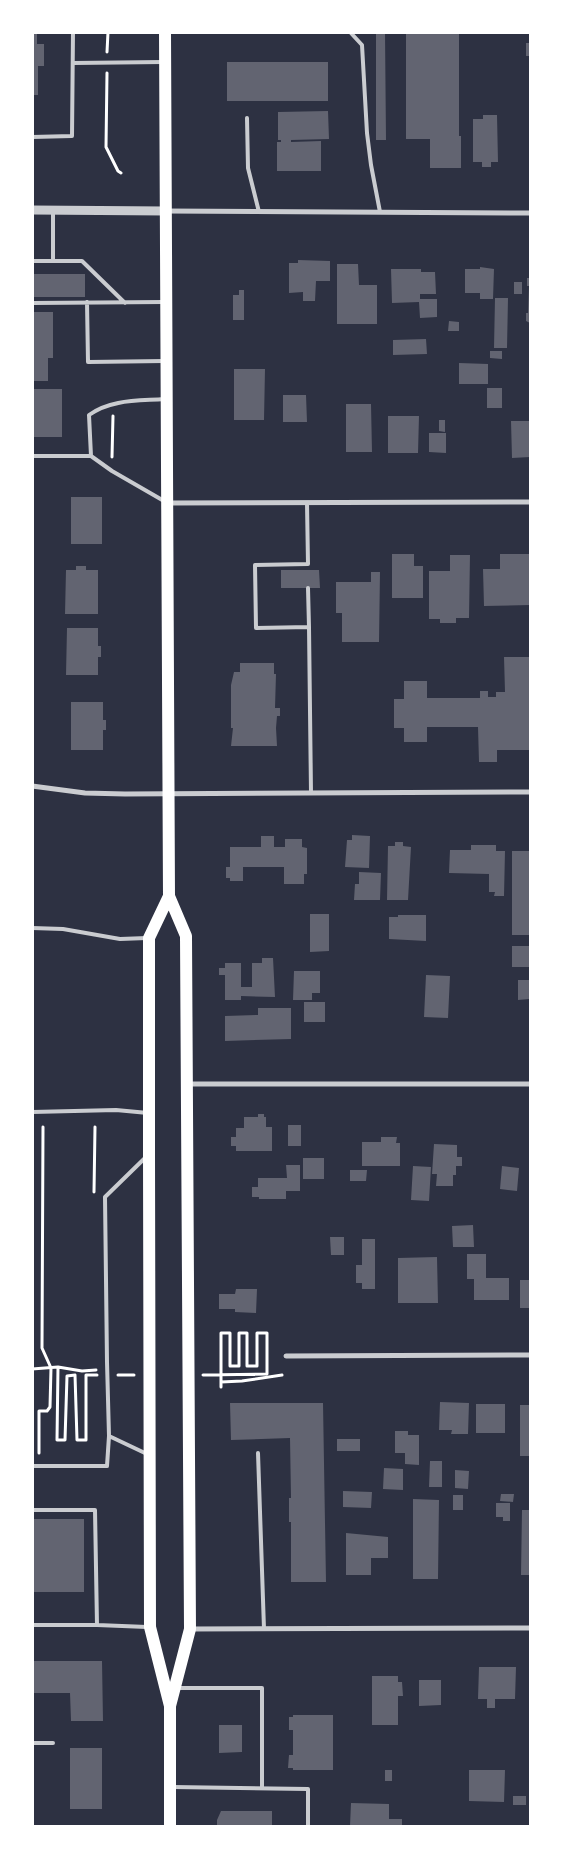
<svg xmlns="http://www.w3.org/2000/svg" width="563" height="1859" viewBox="0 0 563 1859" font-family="'Work Sans',sans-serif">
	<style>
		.building { fill: #626471 }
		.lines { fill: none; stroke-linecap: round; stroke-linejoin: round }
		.path { stroke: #fff; stroke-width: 3 }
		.service { stroke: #caccd0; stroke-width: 4 }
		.minor { stroke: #caccd0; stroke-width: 5 }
		.tertiary { stroke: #caccd0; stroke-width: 9 }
		.primary { stroke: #fff; stroke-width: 12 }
	</style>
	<rect width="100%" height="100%" fill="#2d3142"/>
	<!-- building -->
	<path class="building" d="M32,32h5v12h7v22h-6v29h-6z
		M376,32h9l1,108h-10z
		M406,32h53v104h2v32h-31v-29h-24z
		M526,43h4v13h-4z
		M227,62h101v39h-101z
		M328,111l1,28 -38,1v2l30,-1v30h-44v-29h4v-2h-3v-28z
		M483,115h14l1,47h-7v5h-9v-5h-9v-43h10z
		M298,260l32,1v20h-14l-1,20h-12v-9l-14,1v-30h9z
		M337,264h21l1,21h18v39h-40z
		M480,267l14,2 -1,30h-13v-6h-15v-24h15z
		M391,269h30v3h14l1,22h-16v5h17v18l-17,1 -1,-16 -27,1z
		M32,274h53v23h-53z
		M527,278h3v45l-4,-2v-8h2l1,-27h-2z
		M514,282h8v12h-8z
		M239,290h5v30h-11v-25h6z
		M495,298h13l-1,50h-13z
		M32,312h21v46h-5v23h-16z
		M449,321l10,1v9h-11z
		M426,339l1,15 -34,1v-15z
		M490,351h12v8l-12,-1z
		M459,363l29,1v20h-29z
		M234,369h31l-1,51h-30z
		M487,388h15v20h-15z
		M32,389h30v48h-30z
		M283,395h23l1,27h-24z
		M346,404h25l1,48h-26z
		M388,416h31l-1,37h-30z
		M439,420h6v12l-6,-1z
		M511,421h19v36l-18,1z
		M429,433h17v20l-17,-1z
		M71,497h31v47h-31z
		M392,554h22v12h9v32h-31z
		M500,554h29l1,51 -46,1 -1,-37h17z
		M450,555h20l-1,63h-13v5h-16v-4h-11v-48h21z
		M76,566h10v4h12v44h-33l1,-44h10z
		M281,570h38l1,18h-39z
		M371,572h9l-1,70h-37v-29h-6v-31h35z
		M67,628h31v18h3v11h-3v18h-32z
		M504,657h26v93h-33v12h-18l-1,-35h-51v15h-23v-14h-10v-29h10v-18h23v17h53v-7h8v6h8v-5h9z
		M240,663h34v11h2l-1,34h5v8h-3l-1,12 1,18h-46l2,-18h-2v-43l3,-13h6z
		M71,702h32v18h3v10h-3v20h-32z
		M352,835l18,1 -1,32 -24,-1 2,-27h5z
		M261,836h13v11h11v-8h17v8l5,1v26h-3v10h-20v-17h-41v14h-13v-3h-4v-11h4v-20h31z
		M395,842h8v4l8,1 -3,53h-21l1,-54h7z
		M471,845h25v6h9l-1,45h-10l1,-4h-6v-18l-40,-1 1,-23h21z
		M512,851h18v84h-18z
		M359,872l22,1 -1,27h-26l1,-16h4z
		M310,914h19v37l-19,1z
		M398,915h28v26l-37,-2v-22h9z
		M512,946h18v21h-18z
		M262,958h11l2,39 -34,-1v4h-16v-25h-6v-7h6v-5h16v24h11v-24h10z
		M294,971h26v22h-8v7h-19z
		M426,975l24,1 -2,42 -24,-1z
		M518,980h11v19l-11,1z
		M304,1002h21v20h-21z
		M258,1008h33v31l-66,2v-25l33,-1z
		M258,1114h6v3h2v10h6v24h-36v-5h-5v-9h5v-9h8v-11h14z
		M288,1125h13v21h-13z
		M381,1137h16l-1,6h4v23h-38v-24h19z
		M434,1144l23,1v12h5v9h-6v9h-3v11h-17l1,-12h-5z
		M303,1158h21v21h-21z
		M286,1165h14v26h-14v8h-27v-2h-7v-10h6v-9h29z
		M413,1166l18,1 -2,34 -18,-1z
		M502,1166l17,2 -2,23 -17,-2z
		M350,1170h17l-1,11h-16z
		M473,1225l1,22h-21l-1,-21z
		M330,1237h14v18h-13z
		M362,1239h13v50h-13v-6h-6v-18h6z
		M467,1254h19v24h23v22h-35v-21h-7z
		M437,1257l1,46h-40v-45z
		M520,1280h10v28h-10z
		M236,1289h21l-1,24 -21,-1v-3h-16v-15h16z
		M440,1402l29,1 -1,31h-17l1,-4h-13z
		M230,1403h93l3,179h-35v-60h-2v-24h2l-1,-60 -59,2z
		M476,1404h29v29h-29z
		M520,1405h10v51h-10z
		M395,1431h13v4h11v30l-14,-1v-11h-10z
		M337,1439h23v12h-23z
		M430,1461h12v26h-13z
		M384,1468l19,1v21l-20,-1z
		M455,1470l14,1 -1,18 -13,-1z
		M343,1491l29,1 -1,16 -28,-1z
		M501,1494h13l-1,8 -13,-1z
		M453,1495h10v15h-10z
		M413,1499l26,1 -1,79h-25z
		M496,1503h14v18h-7v-4h-7z
		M522,1510h8v65h-9z
		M32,1519h52v73h-52z
		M346,1533l42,4v21h-17v17h-25z
		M32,1661h70l1,60h-32l-1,-28h-38z
		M479,1667h37l-1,32h-20v9h-8v-9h-9z
		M372,1676h26v6h4l1,14h-5v29h-26z
		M419,1680h22v25l-22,1z
		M293,1715h40v55h-40v-2h-5l1,-13h4v-25h-4v-13h4z
		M219,1725h23v27l-23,1z
		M70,1748h32v61h-32z
		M385,1770h7v11h-7z
		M469,1770h36l-1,32 -35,-1z
		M513,1796h13v9h-13z
		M351,1803l38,1v15h13v7h-52z
		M221,1811h51v15h-55v-6z"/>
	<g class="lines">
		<!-- path -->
		<path class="path" d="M107,52l1,-20
			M107,73l-1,74 12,24 3,2
			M112,457l1,-41
			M94,1192l1,-65
			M58,1367l-1,73h8l2,-64 8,-1 2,65h9v-65h11
			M32,1369l26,-2 24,4 14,-1
			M118,1375h16
			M203,1375l64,-1v-41h-10v33h-10v-33h-8v33h-9v-33h-9v54
			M221,1382l21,-1 40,-6
			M39,1453v-42h8l3,-4 1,-39 -9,-20 1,-221"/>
		<!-- service -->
		<path class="service" d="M350,32l12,13 5,88 4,32 9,47
			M73,63l90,-1
			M247,118l1,50 11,44
			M32,137l40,-1 1,-104
			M53,211v50
			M32,261h50l43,42
			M87,302l1,60 76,-1
			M32,303l132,-1
			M32,456h59
			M164,501l-52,-30 -21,-15 -2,-41c22,-16 50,-14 75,-16
			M307,503l1,61 -53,1 1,63 53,-1 2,166
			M308,588l1,39
			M32,732v43
			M32,928l31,1 57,10 27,-1
			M32,1112l84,-2 32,3
			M146,1157l-41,40 2,165 2,74 38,18
			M258,1453l6,176
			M32,1466h75l2,-30
			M32,1510h63l2,115 50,2
			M32,1625h65
			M177,1688h85v100
			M32,1743h21
			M173,1787l135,2v37"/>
		<!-- minor -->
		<path class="minor" d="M166,211l364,2
			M169,503l361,-1
			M32,786l53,7 40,1 405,-2
			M188,1084h342
			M286,1356l244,-1
			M191,1629l339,-1"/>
		<!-- tertiary -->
		<path class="tertiary" d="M32,210l134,1"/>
		<!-- primary -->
		<path class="primary" d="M165,32l4,864 17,40 4,693 -20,77
			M169,896l-20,42v216l1,473 20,79v120"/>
	</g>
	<!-- border -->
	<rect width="563" height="1859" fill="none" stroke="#ffffff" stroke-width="68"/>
</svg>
